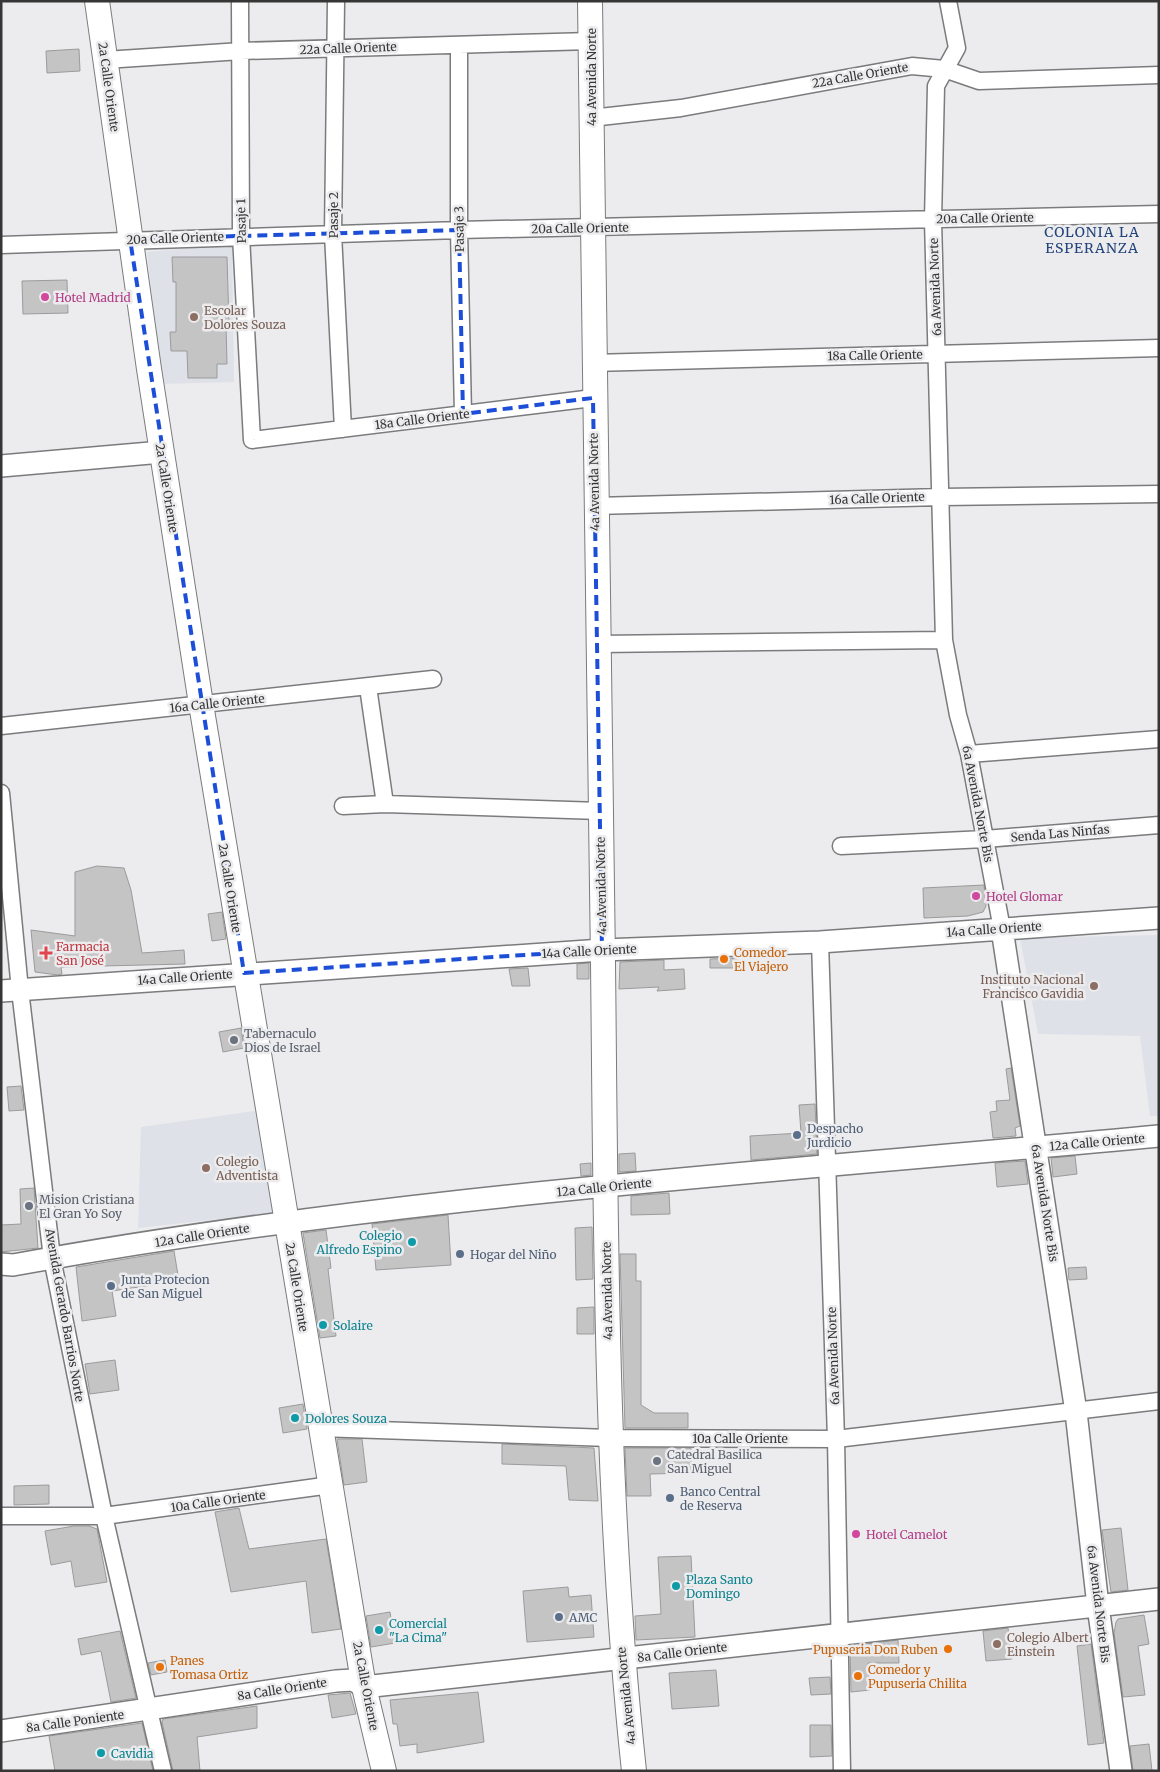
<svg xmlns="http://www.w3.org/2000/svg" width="1160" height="1772" viewBox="0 0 1160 1772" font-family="Merriweather,serif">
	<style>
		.built { fill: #dfe1e9 }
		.building { fill: #c4c4c5; stroke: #9b9b9c }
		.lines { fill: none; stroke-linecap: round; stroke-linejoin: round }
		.minor-casing { stroke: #7a7b7c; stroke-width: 19 }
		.tertiary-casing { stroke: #7a7b7c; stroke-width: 24 }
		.secondary-casing { stroke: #7a7b7c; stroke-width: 26 }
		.minor { stroke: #fff; stroke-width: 16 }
		.tertiary { stroke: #fff; stroke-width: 21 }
		.secondary { stroke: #fff; stroke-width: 24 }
		.marked { fill: none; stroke: #1d4ed8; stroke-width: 4; stroke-dasharray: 10 6; stroke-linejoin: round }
		.hotel-dot { fill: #d1479c; stroke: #ececee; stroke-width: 2 }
		.education-dot { fill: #8d6e63; stroke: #ececee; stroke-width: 2 }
		.health-dot { fill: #e0444e; stroke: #ececee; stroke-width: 2 }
		.food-dot { fill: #e8710a; stroke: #ececee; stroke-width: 2 }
		.worship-dot { fill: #6b7280; stroke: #ececee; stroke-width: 2 }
		.service-dot { fill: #5c6f8a; stroke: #ececee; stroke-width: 2 }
		.culture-dot { fill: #0f9aa8; stroke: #ececee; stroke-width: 2 }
		.labels { text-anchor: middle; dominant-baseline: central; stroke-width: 5; stroke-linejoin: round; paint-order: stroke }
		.street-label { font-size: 12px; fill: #363637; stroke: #ececee }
		.hotel-label { font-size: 12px; fill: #b23c85; stroke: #ececee; text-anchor: start }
		.education-label { font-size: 12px; fill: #785e54; stroke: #ececee; text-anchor: start }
		.health-label { font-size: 12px; fill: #be3a42; stroke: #ececee; text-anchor: start }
		.food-label { font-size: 12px; fill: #c56008; stroke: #ececee; text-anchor: start }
		.worship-label { font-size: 12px; fill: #5b616d; stroke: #ececee; text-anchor: start }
		.service-label { font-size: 12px; fill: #4e5e75; stroke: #ececee; text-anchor: start }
		.culture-label { font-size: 12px; fill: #0d838f; stroke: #ececee; text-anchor: start }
		.neighbourhood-label { font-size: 14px; letter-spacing: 1px; fill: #24457b; stroke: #ececee }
	</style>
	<rect width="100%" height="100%" fill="#ececee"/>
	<!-- built -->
	<path class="built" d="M232,244l2,138 -73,2 -14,-132z
		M1159,935v181h-9l-10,-80 -102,-2 -18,-96z
		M261,1110l19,98 -7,5 -135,15 3,-101z"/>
	<!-- building -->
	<path class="building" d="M79,49l1,22 -33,2 -1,-22z
		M172,257h55l2,68h-3l1,39h-10v14h-29l-1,-27h-16l-1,-19h6v-50h-3z
		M67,280l1,33 -45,1 -1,-33z
		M97,866l27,2 7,22 11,63 42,-3 1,14 -124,3 1,7 -4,1 -23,-3 -4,-42 44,6v-64z
		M984,885l2,21 -3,6 -15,4 -44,2 -1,-30z
		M222,912l4,27 -14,2 -4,-27z
		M737,958v10h-27v-9z
		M664,960v10l20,-1 1,20 -28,2 2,-4 -40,2 1,-27z
		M589,963v16h-12v-15z
		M528,968l2,18h-18l-3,-17z
		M241,1028l3,20 -21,4 -4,-20z
		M1011,1068l9,58 -5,2 1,8 -23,2 -3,-26 7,-1 -1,-10 14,-1 -4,-31z
		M21,1086l3,24 -15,1 -2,-24z
		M815,1104l2,50 -66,6 -1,-24 51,-3 -2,-28z
		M635,1153l1,18 -17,1v-18z
		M1075,1156l2,18 -24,3 -2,-19z
		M1025,1161l3,23 -31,3 -2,-24z
		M591,1163v12l-10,1 -1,-12z
		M34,1188l4,60 -37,4v-27l20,-1 -1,-35z
		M669,1193l1,21 -39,1v-19z
		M448,1215l3,50 -75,5 -4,-46z
		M592,1227l1,52 -17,1 -1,-52z
		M326,1230l5,38 -3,1 8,67 -16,2 -17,-105z
		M174,1251l5,30 -67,10 4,25 -34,5 -6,-54z
		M620,1254h16v27h5v124l13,8h34v15h-63z
		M1086,1267l1,12 -18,1 -1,-12z
		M594,1307v27h-17v-26z
		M115,1360l4,30 -29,4 -5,-30z
		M303,1404l4,25 -24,4 -4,-25z
		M337,1439h25l5,43 -23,3z
		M502,1444l92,4 4,53 -29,-1 -3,-34 -64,-2z
		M625,1448h66v25l-41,1 1,22h-24z
		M49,1485v19l-35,1v-19z
		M239,1508l10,41 77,-10 15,90 -29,4 -6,-52 -75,11 -16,-80z
		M74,1526h15l8,3 10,53 -32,5 -4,-26 -20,4 -6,-34z
		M1121,1528l7,62 -17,2 -9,-62z
		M691,1556l4,81 -59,3 -1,-24 26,-2 -3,-57z
		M568,1587l1,10 22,-2 3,42 -67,5 -4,-51z
		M390,1612l5,31 -24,4 -5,-31z
		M1144,1615l5,29 -11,2 7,49 -22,2 -9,-64 2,-11 2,-3z
		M1008,1628l4,31 -26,2 -3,-30z
		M120,1631l16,67 -25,4 -10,-51 -20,4 -3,-16z
		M898,1640l1,23h-31l2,27 -19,2 -1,-46z
		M1091,1644l13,99 -16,2 -11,-99z
		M165,1660l2,12 -16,3 -3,-12z
		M716,1670l3,36 -47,3 -3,-36z
		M830,1677l1,17 -20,1 -2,-17z
		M478,1692l6,50 -67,11v-9l-17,2 -3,-22h-4l-3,-24z
		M350,1693l6,21 -24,4 -4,-23z
		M257,1706v22l-60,9 3,34h-27l-11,-49 1,-3z
		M142,1723l11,48h-98l-6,-35z
		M810,1725h21l1,31 -22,1z
		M1149,1744l3,27h-19l-3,-25z"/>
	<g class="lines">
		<!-- minor casing -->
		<g class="minor-casing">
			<path id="minor" d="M240,1l1,235 11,204 341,-42
				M336,1l-3,233 10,195
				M948,1l9,47 -21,38 -3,134 11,420 14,75 11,39 33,175
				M459,45v185l4,184
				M105,60l136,-9 350,-10
				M591,118l90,-10 231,-42 32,3 35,12 180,-6
				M1,245l458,-15 700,-16
				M592,363l567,-15
				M595,506l346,-9 218,-3
				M598,644l346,-4
				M368,687l17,117
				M1,726l432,-47
				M969,754l190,-15
				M1,793l19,197 32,268 52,258 59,255
				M343,806l42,-2 215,7
				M841,846l144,-7 174,-14
				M820,942l16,497 6,332
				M319,1428l290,10 227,1 323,-38
				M1,1516h103l227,-31"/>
		</g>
		<!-- tertiary casing -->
		<g class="tertiary-casing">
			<path id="tertiary" d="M1,466l161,-14
				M1002,929l74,483 22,194 23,165
				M1,991l601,-41 218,-8 339,-24
				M1,1264l12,1c378,-69 764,-93 1146,-129
				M1,1731l335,-50 17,-1 11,7 795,-88"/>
		</g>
		<!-- secondary casing -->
		<g class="secondary-casing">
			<path id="secondary" d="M97,1l52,368 52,335 163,983 20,84
				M590,1c2,321 8,641 13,961 3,270 2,540 31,809"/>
		</g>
		<!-- minor -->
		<use href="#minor" class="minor"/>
		<!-- tertiary -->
		<use href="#tertiary" class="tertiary"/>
		<!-- secondary -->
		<use href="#secondary" class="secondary"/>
	</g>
	<!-- marked area -->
	<path class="marked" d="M459,230l4,184 130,-16 9,552 -358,23 -114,-734z"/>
	<!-- markers -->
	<g class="hotel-dot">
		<circle cx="45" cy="297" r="5"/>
		<circle cx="976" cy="896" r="5"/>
		<circle cx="856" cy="1534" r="5"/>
	</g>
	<g class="education-dot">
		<circle cx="194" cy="317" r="5"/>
		<circle cx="1094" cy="986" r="5"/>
		<circle cx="206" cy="1168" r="5"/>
		<circle cx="997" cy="1644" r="5"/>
	</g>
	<path class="health-dot" d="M43.5 945.5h5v5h5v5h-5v5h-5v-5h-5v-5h5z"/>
	<g class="food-dot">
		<circle cx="724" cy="959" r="5"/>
		<circle cx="948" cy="1649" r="5"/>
		<circle cx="160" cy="1667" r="5"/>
		<circle cx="858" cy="1676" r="5"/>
	</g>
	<g class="worship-dot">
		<circle cx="234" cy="1040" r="5"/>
		<circle cx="29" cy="1206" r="5"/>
		<circle cx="657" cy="1461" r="5"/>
	</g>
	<g class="service-dot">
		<circle cx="797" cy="1135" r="5"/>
		<circle cx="460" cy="1254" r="5"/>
		<circle cx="111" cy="1286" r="5"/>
		<circle cx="670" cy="1498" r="5"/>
		<circle cx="559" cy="1617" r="5"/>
	</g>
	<g class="culture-dot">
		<circle cx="412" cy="1242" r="5"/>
		<circle cx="323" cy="1325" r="5"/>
		<circle cx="295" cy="1418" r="5"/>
		<circle cx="676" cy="1586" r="5"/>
		<circle cx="379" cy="1630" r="5"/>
		<circle cx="101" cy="1753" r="5"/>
	</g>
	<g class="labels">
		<!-- street labels -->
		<g class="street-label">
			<text transform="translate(348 48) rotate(-2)">22a Calle Oriente</text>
			<text transform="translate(860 75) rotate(-10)">22a Calle Oriente</text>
			<text transform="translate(591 77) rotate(-90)">4a Avenida Norte</text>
			<text transform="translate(109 87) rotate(82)">2a Calle Oriente</text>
			<text transform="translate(333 215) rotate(-90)">Pasaje 2</text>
			<text transform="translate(985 218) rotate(-1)">20a Calle Oriente</text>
			<text transform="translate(241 221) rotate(-91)">Pasaje 1</text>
			<text transform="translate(580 228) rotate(-1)">20a Calle Oriente</text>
			<text transform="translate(459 229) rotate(-91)">Pasaje 3</text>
			<text transform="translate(175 238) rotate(-2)">20a Calle Oriente</text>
			<text transform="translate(935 287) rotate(-92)">6a Avenida Norte</text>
			<text transform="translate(875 355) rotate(-1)">18a Calle Oriente</text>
			<text transform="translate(422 419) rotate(-7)">18a Calle Oriente</text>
			<text transform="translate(594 482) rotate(-91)">4a Avenida Norte</text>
			<text transform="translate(167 488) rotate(81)">2a Calle Oriente</text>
			<text transform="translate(877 498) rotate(-2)">16a Calle Oriente</text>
			<text transform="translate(217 703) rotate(-6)">16a Calle Oriente</text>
			<text transform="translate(978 804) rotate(79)">6a Avenida Norte Bis</text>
			<text transform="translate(1060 833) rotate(-5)">Senda Las Ninfas</text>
			<text transform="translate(601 886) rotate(-91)">4a Avenida Norte</text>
			<text transform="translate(230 888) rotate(81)">2a Calle Oriente</text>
			<text transform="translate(994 929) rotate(-4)">14a Calle Oriente</text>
			<text transform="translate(589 951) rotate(-3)">14a Calle Oriente</text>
			<text transform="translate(185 977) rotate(-4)">14a Calle Oriente</text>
			<text transform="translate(1097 1142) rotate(-5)">12a Calle Oriente</text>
			<text transform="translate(604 1187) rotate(-6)">12a Calle Oriente</text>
			<text transform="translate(1045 1203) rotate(81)">6a Avenida Norte Bis</text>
			<text transform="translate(202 1235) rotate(-9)">12a Calle Oriente</text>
			<text transform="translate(297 1287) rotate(81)">2a Calle Oriente</text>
			<text transform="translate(607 1291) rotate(-91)">4a Avenida Norte</text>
			<text transform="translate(65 1315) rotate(80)">Avenida Gerardo Barrios Norte</text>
			<text transform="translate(833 1356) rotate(-92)">6a Avenida Norte</text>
			<text x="740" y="1438">10a Calle Oriente</text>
			<text transform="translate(218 1501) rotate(-8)">10a Calle Oriente</text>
			<text transform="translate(1099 1604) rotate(83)">6a Avenida Norte Bis</text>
			<text transform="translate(682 1652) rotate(-7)">8a Calle Oriente</text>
			<text transform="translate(366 1686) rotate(79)">2a Calle Oriente</text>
			<text transform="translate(282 1689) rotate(-9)">8a Calle Oriente</text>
			<text transform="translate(626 1696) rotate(-96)">4a Avenida Norte</text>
			<text transform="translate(75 1721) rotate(-8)">8a Calle Poniente</text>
		</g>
		<!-- hotel labels -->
		<g class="hotel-label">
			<text x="55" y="297">Hotel Madrid</text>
			<text x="986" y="896">Hotel Glomar</text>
			<text x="866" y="1534">Hotel Camelot</text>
		</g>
		<!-- education labels -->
		<g class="education-label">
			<text x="204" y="310">Escolar<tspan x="204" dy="14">Dolores Souza</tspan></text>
			<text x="1084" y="979" text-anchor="end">Instituto Nacional<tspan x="1084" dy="14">Francisco Gavidia</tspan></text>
			<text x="216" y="1161">Colegio<tspan x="216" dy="14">Adventista</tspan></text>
			<text x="1007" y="1637">Colegio Albert<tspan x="1007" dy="14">Einstein</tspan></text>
		</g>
		<!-- health labels -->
		<g class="health-label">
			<text x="56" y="946">Farmacia<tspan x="56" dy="14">San José</tspan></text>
		</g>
		<!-- food labels -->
		<g class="food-label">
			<text x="734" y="952">Comedor<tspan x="734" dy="14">El Viajero</tspan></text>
			<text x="938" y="1649" text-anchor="end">Pupuseria Don Ruben</text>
			<text x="170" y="1660">Panes<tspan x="170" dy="14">Tomasa Ortiz</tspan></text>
			<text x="868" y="1669">Comedor y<tspan x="868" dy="14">Pupuseria Chilita</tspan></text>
		</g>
		<!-- worship labels -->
		<g class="worship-label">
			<text x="244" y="1033">Tabernaculo<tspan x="244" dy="14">Dios de Israel</tspan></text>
			<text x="39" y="1199">Mision Cristiana<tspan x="39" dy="14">El Gran Yo Soy</tspan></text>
			<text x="667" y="1454">Catedral Basilica<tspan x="667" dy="14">San Miguel</tspan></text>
		</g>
		<!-- service labels -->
		<g class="service-label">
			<text x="807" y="1128">Despacho<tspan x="807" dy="14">Jurdicio</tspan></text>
			<text x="470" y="1254">Hogar del Niño</text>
			<text x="121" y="1279">Junta Protecion<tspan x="121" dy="14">de San Miguel</tspan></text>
			<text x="680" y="1491">Banco Central<tspan x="680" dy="14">de Reserva</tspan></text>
			<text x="569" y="1617">AMC</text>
		</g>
		<!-- culture labels -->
		<g class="culture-label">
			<text x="402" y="1235" text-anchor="end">Colegio<tspan x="402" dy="14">Alfredo Espino</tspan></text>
			<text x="333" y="1325">Solaire</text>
			<text x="305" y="1418">Dolores Souza</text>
			<text x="686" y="1579">Plaza Santo<tspan x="686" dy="14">Domingo</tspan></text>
			<text x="389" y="1623">Comercial<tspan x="389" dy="14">"La Cima"</tspan></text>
			<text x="111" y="1753">Cavidia</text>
		</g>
		<!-- neighbourhood labels -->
		<g class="neighbourhood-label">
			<text x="1092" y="232">COLONIA LA<tspan x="1092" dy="16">ESPERANZA</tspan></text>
		</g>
	</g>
	<!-- border -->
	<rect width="1160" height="1772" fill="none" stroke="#363637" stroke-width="5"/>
</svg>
